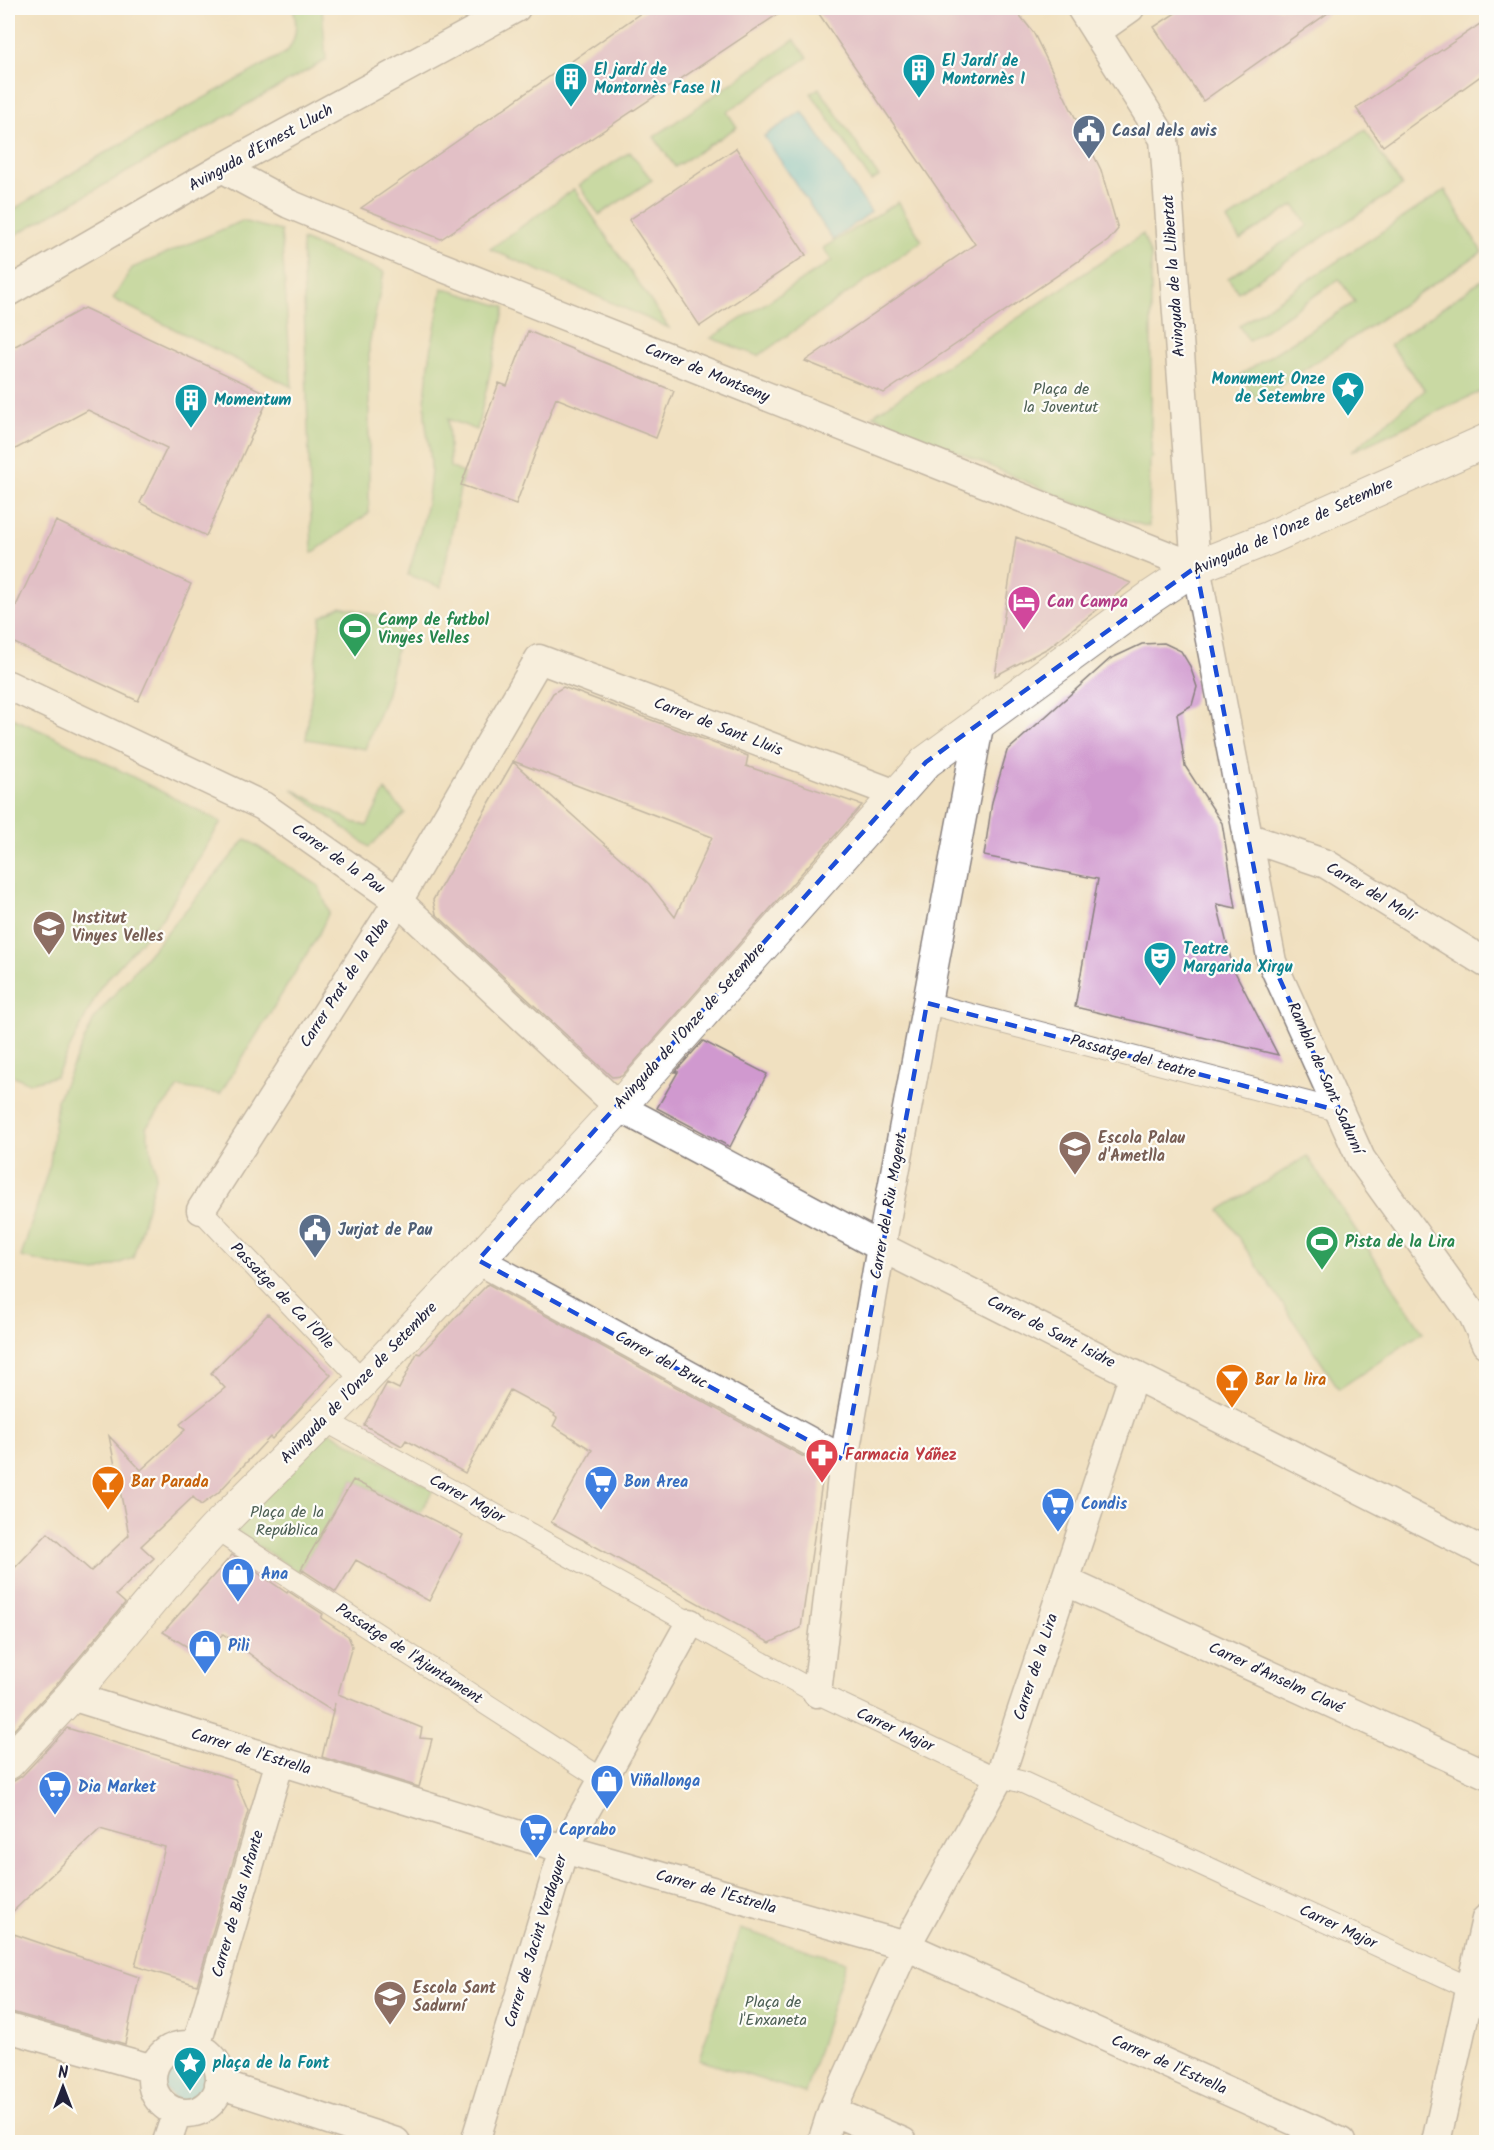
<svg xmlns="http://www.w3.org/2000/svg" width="1494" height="2150" viewBox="0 0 1494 2150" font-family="Kalam,sans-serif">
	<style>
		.green { fill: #99d082; stroke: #5e795e; stroke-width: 1.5 }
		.water { fill: #60c7dd; stroke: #41748c; stroke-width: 1.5 }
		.building { fill: #d099cf }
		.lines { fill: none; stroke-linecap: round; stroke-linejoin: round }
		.pedestrian-casing { stroke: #89817e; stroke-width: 23 }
		.minor-casing { stroke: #89817e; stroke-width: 31 }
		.tertiary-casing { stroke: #89817e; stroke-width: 35 }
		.pedestrian { stroke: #fff; stroke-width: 21 }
		.minor { stroke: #fff; stroke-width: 28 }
		.tertiary { stroke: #fff; stroke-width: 33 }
		.marked { fill: none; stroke: #1d4ed8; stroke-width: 4.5; stroke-dasharray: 12 8; stroke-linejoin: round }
		.labels { text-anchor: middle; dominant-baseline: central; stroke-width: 4.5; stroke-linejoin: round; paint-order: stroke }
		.culture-label { font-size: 16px; font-weight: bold; fill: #0d838f; stroke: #fdfcf7; text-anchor: start }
		.service-label { font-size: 16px; font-weight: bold; fill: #4e5e75; stroke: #fdfcf7; text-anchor: start }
		.street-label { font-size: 16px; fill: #22223b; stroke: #fdfcf7 }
		.park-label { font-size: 16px; fill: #4c5f54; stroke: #fdfcf7 }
		.hotel-label { font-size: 16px; font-weight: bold; fill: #b23c85; stroke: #fdfcf7; text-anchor: start }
		.leisure-label { font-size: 16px; font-weight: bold; fill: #27864d; stroke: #fdfcf7; text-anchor: start }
		.education-label { font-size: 16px; font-weight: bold; fill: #785e54; stroke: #fdfcf7; text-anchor: start }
		.food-label { font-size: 16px; font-weight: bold; fill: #c56008; stroke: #fdfcf7; text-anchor: start }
		.health-label { font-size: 16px; font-weight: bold; fill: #be3a42; stroke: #fdfcf7; text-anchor: start }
		.shop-label { font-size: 16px; font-weight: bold; fill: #366cbe; stroke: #fdfcf7; text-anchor: start }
	</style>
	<rect width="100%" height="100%" fill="#fdfcf7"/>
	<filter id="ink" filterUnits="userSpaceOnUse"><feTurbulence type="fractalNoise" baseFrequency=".0167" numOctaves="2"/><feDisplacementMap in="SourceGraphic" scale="12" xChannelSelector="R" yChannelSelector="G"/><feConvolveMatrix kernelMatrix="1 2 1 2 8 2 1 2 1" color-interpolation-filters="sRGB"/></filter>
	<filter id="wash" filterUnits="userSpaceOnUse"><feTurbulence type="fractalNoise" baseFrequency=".008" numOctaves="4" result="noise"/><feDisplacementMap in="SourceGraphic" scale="24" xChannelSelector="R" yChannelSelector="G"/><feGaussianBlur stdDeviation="1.35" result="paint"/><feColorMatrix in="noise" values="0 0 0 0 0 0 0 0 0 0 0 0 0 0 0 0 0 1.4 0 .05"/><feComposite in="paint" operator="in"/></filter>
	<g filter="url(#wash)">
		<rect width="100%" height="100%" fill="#f0e0c0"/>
		<!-- green -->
		<path class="green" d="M293,8h29l4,52 -318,179v-26l95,-59 184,-102c10,-14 11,-28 6,-44z
			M794,40l14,17 -81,55 10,15 -62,40 -21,-30z
			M819,88l60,89 -8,4 -60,-88z
			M1365,130l37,56 -164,106 -10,-14 80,-52 -14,-21 -54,35 -13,-20z
			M630,152l22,28 -53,35 -20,-30z
			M574,189l95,139 -179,-79z
			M1445,190l37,62 -225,149 -17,-26 115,-73 -16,-23 -90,62 -10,-15z
			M898,202l24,39 -164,115 -47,-18 121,-77 -9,-13z
			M242,221l39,10 11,156 -179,-88 19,-31z
			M1143,234l8,23v196l2,4 -3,1 -1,69 -63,-19 -213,-93z
			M302,240l82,32 -15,73v168l-57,40z
			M1486,277v112l-135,63 74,-62 -35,-45z
			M442,288l63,19 -28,123 -29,-11 2,48 13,6 -22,114 -33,-12c10,-36 22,-71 23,-108 0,-20 -7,-40 -6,-60 1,-40 11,-80 17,-119z
			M341,606l61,16 -15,71 -22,56 -59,-10 15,-122z
			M8,716l49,22 164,84 -58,95 -62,69 -45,90 -27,7 -21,-10z
			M292,789l61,33 14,4 18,-36 20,23 -36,34z
			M246,839l73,47 10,26 -10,22 -99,160 -41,-7 -33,40 10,48 -23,83 -37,14 -32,-5 -43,-10 29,-93 7,-64 38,-83z
			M1307,1156l116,176 -84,57 -119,-179z
			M328,1431l105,59 -13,23 -67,-33 -54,93 -68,-45z
			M740,1929l106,33 -41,131 -106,-33z"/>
		<!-- water -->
		<path class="water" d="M802,111l69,101 -38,28 -69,-104z
			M162 2076a25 25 0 1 1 50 0a25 25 0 1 1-50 0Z"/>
		<g id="blocks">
			<!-- building -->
			<path class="building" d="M648,8h139l-346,231 -80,-31z
				M815,8h199l19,24 68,138 17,59 -10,12 -224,152 -79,-32 170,-117z
				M1183,8h152l-132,93 -49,-74z
				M1486,20v52l-103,74 -27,-38z
				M736,148l70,107 -106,71 -71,-106z
				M84,308l186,87 -64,141 -66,-33 27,-55 -79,-38 -80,43v-103z
				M528,331l146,60 -18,47 -100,-40 -40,106 -55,-19 38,-102 8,3z
				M56,521l135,63 -53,117 -130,-61v-17z
				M1016,537l115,46 -83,65 -53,28z
				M1164,643l17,8 9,15 7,21 -5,18 -15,9 8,52 37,57 14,85 -19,-4 16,64 45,87 -203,-48 23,-128 -114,-23 8,-54 15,-51 103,-92 32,-15z
				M563,687l185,69 -2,10 116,39 -240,271 -10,1 -20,-18 -156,-145 -3,-14 80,-138 136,122 26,33 37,-80 -199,-76 40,-68z
				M703,1041l64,33 -37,73 -73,-39 21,-36h-3z
				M488,1284l336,184 -23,160 -31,15 -219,-121 41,-72 -39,-24 4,-8 -3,-2 1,-2 -45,-24 -45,83 -59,-33 -4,6 -38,-21 23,-42 12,6 18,-36 3,1z
				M268,1314l63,61 -59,64 -2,-2 -52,56 -17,12 -8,-8 -52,49 13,12 -38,37 9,8 -68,81 -49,52v-161l40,-42 43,38 38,-36 -20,-99 32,34 44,-40 -5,-6 45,-36 -14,-15z
				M353,1480l110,55 -34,66 -73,-41 -20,32 -35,-23z
				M232,1555l55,38 1,-2 35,23 -2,4 27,18 4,10 -14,48 84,34 -2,10 12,1 -13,48 -97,-30 13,-54 -3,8 -34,-21 -75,-56 -22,21 -38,-23z
				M67,1728l168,51 13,32 -51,174 -62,-19 30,-119 -65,-18 -92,87v-135h6l8,-5z
				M8,1932l131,45 -14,67 -117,-33z"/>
		</g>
	</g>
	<g filter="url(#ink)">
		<use href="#blocks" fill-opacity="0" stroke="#89817e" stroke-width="1.5"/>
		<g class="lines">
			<!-- pedestrian casing -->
			<g class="pedestrian-casing">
				<path id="pedestrian" d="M927,1003l413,108
					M201,1210l162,171
					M324,1420l493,273 169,80 36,9 450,207
					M215,1529l387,250"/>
			</g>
			<!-- minor casing -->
			<g class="minor-casing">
				<path id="minor" d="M1081,8l83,131 32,428 76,395 89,197 112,156 13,29
					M1096,32l34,-24
					M222,168l67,36 130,54 777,309
					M8,292l214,-124 294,-160
					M8,685l255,121 135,95 221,206 262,140 605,306
					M1247,837l79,27 160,99
					M201,1210l197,-309 141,-242 357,135
					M478,1260l366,200
					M1065,1581l421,193
					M817,1693l27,-233 37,-213 99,-526
					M71,1696l493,153 342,97 435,196
					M8,2028l145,41
					M152 2079a34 34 0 1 1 68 0a34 34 0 1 1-68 0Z
					M196,2047l84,-286
					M219,2084l177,58
					M832,2111l71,31
					M167,2142l10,-30
					M475,2142l89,-293 126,-226
					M822,2142l10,-31 74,-165 94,-170 134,-402
					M1436,2142l50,-223"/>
			</g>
			<!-- tertiary casing -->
			<g class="tertiary-casing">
				<path id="tertiary" d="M8,1763l63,-67 101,-120 43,-47 148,-148 115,-121 141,-153 307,-345 225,-165 45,-30 73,-29 217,-97"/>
			</g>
			<!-- pedestrian -->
			<use href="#pedestrian" class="pedestrian"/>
			<!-- minor -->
			<use href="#minor" class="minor"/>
			<!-- tertiary -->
			<use href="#tertiary" class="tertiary"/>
		</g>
	</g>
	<!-- marked area -->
	<path d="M0 0H1494V2150H0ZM1196,567l76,395 68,149 -413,-108 -83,457 -366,-200 448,-498z" fill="#f0e0c0" fill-opacity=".55" fill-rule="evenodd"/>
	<path class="marked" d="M1196,567l76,395 68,149 -413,-108 -83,457 -366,-200 448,-498z"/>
	<!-- icons -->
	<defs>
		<g id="building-pin" transform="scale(1.725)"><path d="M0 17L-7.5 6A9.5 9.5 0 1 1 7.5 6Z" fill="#0f9aa8" stroke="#fdfcf7"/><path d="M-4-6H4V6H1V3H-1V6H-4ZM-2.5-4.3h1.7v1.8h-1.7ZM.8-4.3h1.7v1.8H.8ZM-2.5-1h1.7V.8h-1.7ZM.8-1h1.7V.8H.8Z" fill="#fff"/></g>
		<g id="civic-pin" transform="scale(1.725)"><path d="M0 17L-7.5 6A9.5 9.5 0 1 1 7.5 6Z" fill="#5c6f8a" stroke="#fdfcf7"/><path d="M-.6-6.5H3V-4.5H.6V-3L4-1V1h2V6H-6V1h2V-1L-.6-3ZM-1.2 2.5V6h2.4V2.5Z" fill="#fff"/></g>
		<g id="sight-pin" transform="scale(1.725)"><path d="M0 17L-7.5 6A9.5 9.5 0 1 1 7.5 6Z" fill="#0f9aa8" stroke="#fdfcf7"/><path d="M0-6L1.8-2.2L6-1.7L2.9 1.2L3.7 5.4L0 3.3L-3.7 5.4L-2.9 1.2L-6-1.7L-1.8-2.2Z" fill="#fff"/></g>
		<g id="hotel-pin" transform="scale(1.725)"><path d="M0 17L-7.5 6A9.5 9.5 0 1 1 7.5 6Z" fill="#d1479c" stroke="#fdfcf7"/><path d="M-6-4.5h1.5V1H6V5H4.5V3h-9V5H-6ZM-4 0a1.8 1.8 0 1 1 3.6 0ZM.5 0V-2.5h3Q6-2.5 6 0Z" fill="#fff"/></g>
		<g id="stadium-pin" transform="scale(1.725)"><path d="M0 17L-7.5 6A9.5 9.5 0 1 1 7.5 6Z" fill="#2e9e5b" stroke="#fdfcf7"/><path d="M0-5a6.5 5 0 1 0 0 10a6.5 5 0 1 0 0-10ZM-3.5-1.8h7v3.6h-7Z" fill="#fff"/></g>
		<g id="school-pin" transform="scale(1.725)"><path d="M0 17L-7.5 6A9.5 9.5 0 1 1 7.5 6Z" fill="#8d6e63" stroke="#fdfcf7"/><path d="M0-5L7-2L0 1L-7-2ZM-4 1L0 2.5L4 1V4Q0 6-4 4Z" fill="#fff"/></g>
		<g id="theatre-pin" transform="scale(1.725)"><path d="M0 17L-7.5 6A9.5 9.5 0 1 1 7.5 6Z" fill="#0f9aa8" stroke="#fdfcf7"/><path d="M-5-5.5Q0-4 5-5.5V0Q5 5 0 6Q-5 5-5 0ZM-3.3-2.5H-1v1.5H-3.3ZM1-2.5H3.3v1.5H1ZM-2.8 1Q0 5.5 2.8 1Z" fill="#fff"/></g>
		<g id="bar-pin" transform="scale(1.725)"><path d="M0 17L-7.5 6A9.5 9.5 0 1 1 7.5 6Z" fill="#e8710a" stroke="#fdfcf7"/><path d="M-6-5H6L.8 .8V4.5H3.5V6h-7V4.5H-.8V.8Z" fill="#fff"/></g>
		<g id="pharmacy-pin" transform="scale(1.725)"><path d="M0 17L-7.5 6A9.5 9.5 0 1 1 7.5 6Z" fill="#e0444e" stroke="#fdfcf7"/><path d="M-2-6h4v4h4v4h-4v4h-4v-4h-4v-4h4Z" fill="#fff"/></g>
		<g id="supermarket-pin" transform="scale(1.725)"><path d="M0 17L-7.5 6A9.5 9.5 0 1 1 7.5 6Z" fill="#3f7fe0" stroke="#fdfcf7"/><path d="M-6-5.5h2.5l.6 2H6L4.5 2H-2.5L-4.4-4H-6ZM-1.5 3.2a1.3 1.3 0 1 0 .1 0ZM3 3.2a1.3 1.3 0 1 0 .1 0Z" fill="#fff"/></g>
		<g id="shop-pin" transform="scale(1.725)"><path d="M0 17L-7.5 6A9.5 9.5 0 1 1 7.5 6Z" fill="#3f7fe0" stroke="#fdfcf7"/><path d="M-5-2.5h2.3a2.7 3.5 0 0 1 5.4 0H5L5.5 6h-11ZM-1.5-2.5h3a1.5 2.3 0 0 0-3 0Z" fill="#fff"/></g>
	</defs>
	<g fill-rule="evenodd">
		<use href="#building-pin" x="919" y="70"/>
		<use href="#building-pin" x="571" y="79"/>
		<use href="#civic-pin" x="1089" y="131"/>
		<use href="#sight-pin" x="1348" y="388"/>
		<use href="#building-pin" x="191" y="400"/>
		<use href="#hotel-pin" x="1024" y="602"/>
		<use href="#stadium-pin" x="355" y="629"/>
		<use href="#school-pin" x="49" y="927"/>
		<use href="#theatre-pin" x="1160" y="958"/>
		<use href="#school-pin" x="1075" y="1147"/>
		<use href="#civic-pin" x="315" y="1230"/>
		<use href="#stadium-pin" x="1322" y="1242"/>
		<use href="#bar-pin" x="1232" y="1380"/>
		<use href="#pharmacy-pin" x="822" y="1455"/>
		<use href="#bar-pin" x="108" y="1482"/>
		<use href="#supermarket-pin" x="601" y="1482"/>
		<use href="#supermarket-pin" x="1058" y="1504"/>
		<use href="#shop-pin" x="238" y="1574"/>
		<use href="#shop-pin" x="205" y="1646"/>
		<use href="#shop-pin" x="607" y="1781"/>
		<use href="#supermarket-pin" x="55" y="1787"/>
		<use href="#supermarket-pin" x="536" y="1830"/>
		<use href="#school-pin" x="390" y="1997"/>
		<use href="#sight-pin" x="190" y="2063"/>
	</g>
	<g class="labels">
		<!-- culture labels -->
		<g class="culture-label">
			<text x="942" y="61">El Jardí de<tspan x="942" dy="18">Montornès I</tspan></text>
			<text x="594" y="70">El jardí de<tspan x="594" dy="18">Montornès Fase II</tspan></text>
			<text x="1325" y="379" text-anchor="end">Monument Onze<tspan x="1325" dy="18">de Setembre</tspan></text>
			<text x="214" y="400">Momentum</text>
			<text x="1183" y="949">Teatre<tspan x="1183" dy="18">Margarida Xirgu</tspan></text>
			<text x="213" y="2063">plaça de la Font</text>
		</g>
		<!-- service labels -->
		<g class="service-label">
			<text x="1112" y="131">Casal dels avis</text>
			<text x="338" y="1230">Jurjat de Pau</text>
		</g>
		<!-- street labels -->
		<g class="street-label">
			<text transform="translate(261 148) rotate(-29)">Avinguda d'Ernest Lluch</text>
			<text transform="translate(1174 276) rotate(-94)">Avinguda de la Llibertat</text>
			<text transform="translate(707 373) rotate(22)">Carrer de Montseny</text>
			<text transform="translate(1293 527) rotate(-24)">Avinguda de l'Onze de Setembre</text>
			<text transform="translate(718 727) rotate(21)">Carrer de Sant Lluis</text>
			<text transform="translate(338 859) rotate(35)">Carrer de la Pau</text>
			<text transform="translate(1370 892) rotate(31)">Carrer del Molí</text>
			<text transform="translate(345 983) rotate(-57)">Carrer Prat de la RIba</text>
			<text transform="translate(690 1026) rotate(-48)">Avinguda de l'Onze de Setembre</text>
			<text transform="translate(1133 1057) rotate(15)">Passatge del teatre</text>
			<text transform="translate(1325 1078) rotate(66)">Rambla de Sant Sadurní</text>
			<text transform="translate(889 1206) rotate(-80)">Carrer del Riu Mogent</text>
			<text transform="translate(282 1296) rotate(46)">Passatge de Ca l'Olle</text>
			<text transform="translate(1051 1332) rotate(27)">Carrer de Sant Isidre</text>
			<text transform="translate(661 1360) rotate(29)">Carrer del Bruc</text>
			<text transform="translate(359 1383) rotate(-46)">Avinguda de l'Onze de Setembre</text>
			<text transform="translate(467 1499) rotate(29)">Carrer Major</text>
			<text transform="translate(409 1654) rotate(33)">Passatge de l'Ajuntament</text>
			<text transform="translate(1036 1667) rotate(-72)">Carrer de la Lira</text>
			<text transform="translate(1276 1678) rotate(25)">Carrer d'Anselm Clavé</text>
			<text transform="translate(895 1730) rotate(25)">Carrer Major</text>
			<text transform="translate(251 1752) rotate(17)">Carrer de l'Estrella</text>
			<text transform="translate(716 1892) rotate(16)">Carrer de l'Estrella</text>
			<text transform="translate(238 1904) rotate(-74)">Carrer de Blas Infante</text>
			<text transform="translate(1338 1927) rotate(25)">Carrer Major</text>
			<text transform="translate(536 1941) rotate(-73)">Carrer de Jacint Verdaguer</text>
			<text transform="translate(1169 2065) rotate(24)">Carrer de l'Estrella</text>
		</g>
		<!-- park labels -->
		<g class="park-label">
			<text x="1061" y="389">Plaça de<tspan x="1061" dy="18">la Joventut</tspan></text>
			<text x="287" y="1512">Plaça de la<tspan x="287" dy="18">República</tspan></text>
			<text x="773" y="2002">Plaça de<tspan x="773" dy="18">l'Enxaneta</tspan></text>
		</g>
		<!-- hotel labels -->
		<g class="hotel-label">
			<text x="1047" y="602">Can Campa</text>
		</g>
		<!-- leisure labels -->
		<g class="leisure-label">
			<text x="378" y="620">Camp de futbol<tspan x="378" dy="18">Vinyes Velles</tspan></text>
			<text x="1345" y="1242">Pista de la Lira</text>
		</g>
		<!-- education labels -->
		<g class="education-label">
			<text x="72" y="918">Institut<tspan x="72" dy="18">Vinyes Velles</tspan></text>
			<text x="1098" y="1138">Escola Palau<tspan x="1098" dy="18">d'Ametlla</tspan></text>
			<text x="413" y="1988">Escola Sant<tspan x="413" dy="18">Sadurní</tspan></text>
		</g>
		<!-- food labels -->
		<g class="food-label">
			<text x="1255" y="1380">Bar la lira</text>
			<text x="131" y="1482">Bar Parada</text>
		</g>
		<!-- health labels -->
		<g class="health-label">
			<text x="845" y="1455">Farmacia Yáñez</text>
		</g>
		<!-- shop labels -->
		<g class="shop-label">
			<text x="624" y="1482">Bon Area</text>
			<text x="1081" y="1504">Condis</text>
			<text x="261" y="1574">Ana</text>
			<text x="228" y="1646">Pili</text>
			<text x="630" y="1781">Viñallonga</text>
			<text x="78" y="1787">Dia Market</text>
			<text x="559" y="1830">Caprabo</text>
		</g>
	</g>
	<!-- margin -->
	<rect width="1494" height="2150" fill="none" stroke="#fdfcf7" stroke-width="30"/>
	<!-- north arrow -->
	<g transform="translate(63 2087)" stroke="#fdfcf7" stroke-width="4.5" paint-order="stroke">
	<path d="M0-4.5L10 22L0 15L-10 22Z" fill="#22223b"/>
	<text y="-9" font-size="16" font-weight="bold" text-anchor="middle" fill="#22223b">N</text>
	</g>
</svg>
